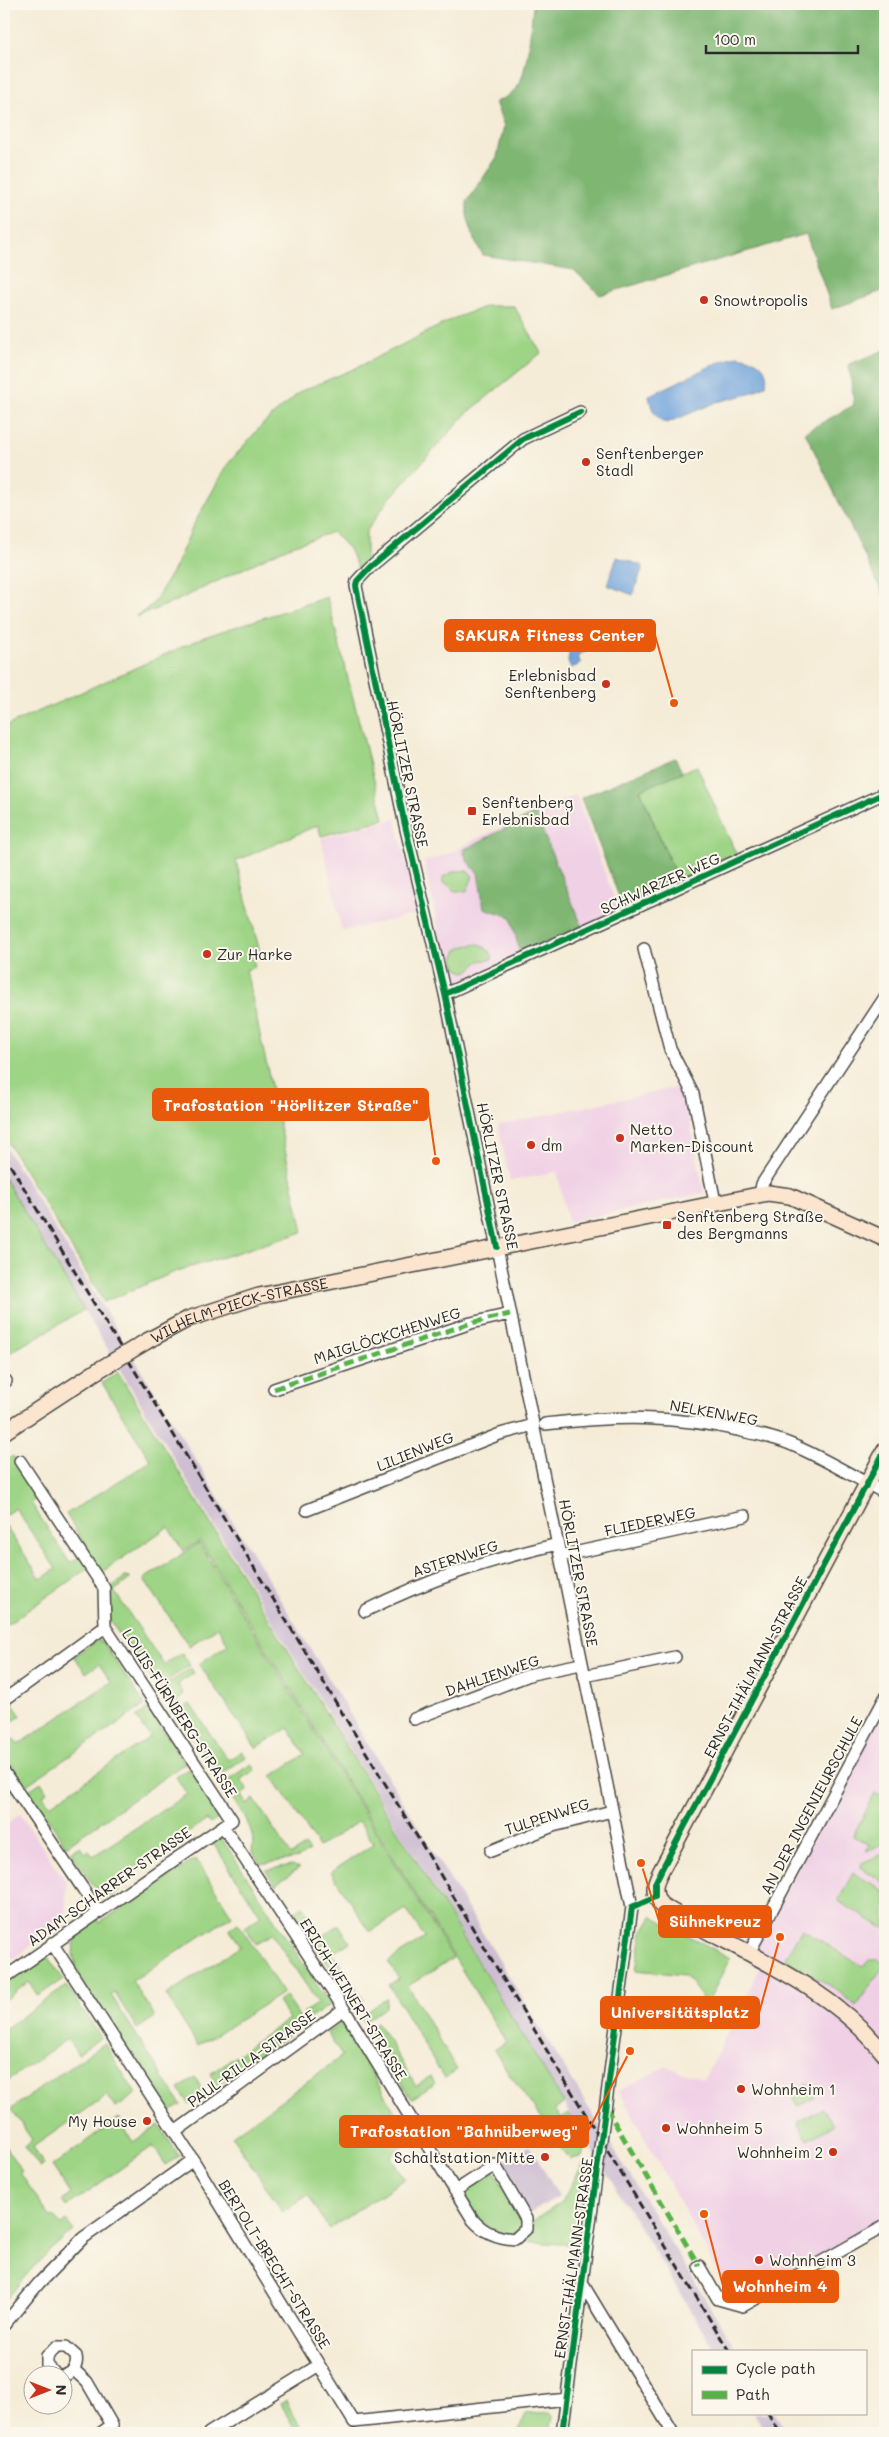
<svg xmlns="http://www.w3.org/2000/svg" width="889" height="2437" viewBox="0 0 889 2437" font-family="Mali,sans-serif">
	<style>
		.built { fill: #f0d0e5 }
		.industrial { fill: #cebed2 }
		.green { fill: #9ed485; stroke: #648058 }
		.forest { fill: #7eb672; stroke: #54704e }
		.water { fill: #70a3dc; stroke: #4e6784 }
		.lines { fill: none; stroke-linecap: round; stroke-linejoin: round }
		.minor-casing { stroke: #494845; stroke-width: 14 }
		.secondary-casing { stroke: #494845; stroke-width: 18 }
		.minor { stroke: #fff; stroke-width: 11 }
		.secondary { stroke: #fbe5cf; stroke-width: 15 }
		.rail { stroke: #2b2b2b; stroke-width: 3; stroke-dasharray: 8 4; stroke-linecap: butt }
		.secondary-bridge-casing { stroke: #494845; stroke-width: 18; stroke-linecap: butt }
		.secondary-bridge { stroke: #fbe5cf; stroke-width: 15 }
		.quiet { stroke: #56b246; stroke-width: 5; stroke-dasharray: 10 5; stroke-linecap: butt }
		.cycleway-casing { stroke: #fbf7ec; stroke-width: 9 }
		.cycleway { stroke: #00873e; stroke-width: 6 }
		.poi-dot { fill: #c8321e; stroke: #fbf7ec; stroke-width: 2 }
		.labels { text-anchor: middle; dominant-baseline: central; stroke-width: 4; stroke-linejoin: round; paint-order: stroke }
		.poi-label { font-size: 15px; fill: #2b2b2b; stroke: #fbf7ec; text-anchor: start }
		.street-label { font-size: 15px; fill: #2b2b2b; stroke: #fbf7ec }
		.leader { fill: none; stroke: #e8590c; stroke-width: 2 }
		.callout-dot { fill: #e8590c; stroke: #fbf7ec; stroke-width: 2 }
		.callout { fill: #e8590c; stroke: #e8590c; stroke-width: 2 }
		.callout-label { font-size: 16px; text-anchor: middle; font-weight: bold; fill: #fff }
	</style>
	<rect width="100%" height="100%" fill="#fbf7ec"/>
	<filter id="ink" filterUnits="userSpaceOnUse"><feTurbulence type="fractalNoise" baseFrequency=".02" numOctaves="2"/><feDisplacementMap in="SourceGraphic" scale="10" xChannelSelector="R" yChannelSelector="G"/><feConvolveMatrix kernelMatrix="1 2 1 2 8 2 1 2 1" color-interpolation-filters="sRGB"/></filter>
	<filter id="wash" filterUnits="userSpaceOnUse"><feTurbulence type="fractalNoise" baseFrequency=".0096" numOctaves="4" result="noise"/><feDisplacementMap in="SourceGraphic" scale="20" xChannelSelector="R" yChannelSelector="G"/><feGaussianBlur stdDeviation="1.12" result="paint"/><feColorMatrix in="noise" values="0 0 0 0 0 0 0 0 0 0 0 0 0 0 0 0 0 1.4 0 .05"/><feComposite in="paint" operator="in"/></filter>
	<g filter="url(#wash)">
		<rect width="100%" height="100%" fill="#f5ecd7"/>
		<!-- built -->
		<path class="built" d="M576,795l43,116 -165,75 -4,-1 -26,-123 31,-11 22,-13z
			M396,819l22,95 -76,17 -21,-93z
			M683,1086l21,107 -136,29 -11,-50 -47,9 -12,-56z
			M885,1704v514l-135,76h-20l-111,-203 47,-25 38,13 56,-111 -12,-6z
			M20,1814l47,69 -2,38 -61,44v-140z"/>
		<!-- industrial -->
		<path class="industrial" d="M4,1144l603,994 130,213h-22l-117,-192 -594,-981z
			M530,2146l29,50 -32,19 -28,-50z
			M754,2413h21l12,20h-21z"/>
		<!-- green -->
		<path class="green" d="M487,306h27l27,47 -76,62 -77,85 -22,32v30l-4,6 -4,1 -9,-20 -16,-17 -47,16 -112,54 -38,15 17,-13 22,-37 18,-41 34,-61 34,-39 40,-35 55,-23 99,-50z
			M327,597l57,222 -63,17 -3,-11 -82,36 24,91 -8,2 3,13 -9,3 57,262 -128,40 -71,30 -100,-166v-409l200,-90z
			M697,766l40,90 -58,27 -39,-94z
			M455,871h12l6,5 -6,15h-13l-6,-7 -5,-1v-6z
			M479,944l6,3 7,8v4l-13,2 -12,11 -6,-1c-8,-6 -8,-13 -4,-21l8,-4z
			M4,1178l80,132 -80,46z
			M118,1372l446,731 -9,7 6,8 8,-5 17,27 -4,17 -12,2c-9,-8 -13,-18 -20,-28 -19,-28 -39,-52 -56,-81l12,-8 -306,-501 -17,10 -15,-24 -66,45 -36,-58 85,-53 -49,-78z
			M13,1456l26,40 -8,7 39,60 10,-6 8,11 -84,59v-103l37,55 15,-10 -41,-61 -11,8v-54z
			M199,1543l254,415 -45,28 49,84 -13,8 -55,-93 10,-6 -11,-17 37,-24 -19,-29 -36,23 -39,-60 43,-28 -15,-23 -40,26 -47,-71 33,-22 -17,-26 -32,20 -57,-84 29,-20 -10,-17 -29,19 -45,-67z
			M125,1577l6,1 -17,13 50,74 18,-12 8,12 -32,22 -49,-67v-31z
			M98,1640l6,3 41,62 -120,81 -21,-32v-20l5,8 5,-3 4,6 93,-63 -12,-18 -13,9 -12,-17z
			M191,1668l3,5 -16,11 6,11 -7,6 5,8 8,-5 38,56 14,-9 4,6 -28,19 -58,-87z
			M12,1703l9,13 -17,11v-19z
			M148,1708l37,55 -119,83 -37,-56 12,-8 6,10 -4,4 7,9 100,-68 -14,-20z
			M251,1764l4,6 -14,9 7,11 -7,5 5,9 8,-5 37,56 14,-9 4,5 -10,7 -39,6 -8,-13c6,-24 -18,-48 -30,-67z
			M189,1768l28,42 2,8 -9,6 -3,-4 -92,62 5,8 -15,9 -3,-1 -31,-46 10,-6 4,7 4,-2 4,5 94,-62 -11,-17z
			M875,1793l10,6v45l-19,7 4,-6 -17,-9z
			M220,1836l110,169 -23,15 -4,-7 15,-10 -46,-69 -16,10 -11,-17 16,-11 -49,-74z
			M885,1853v30l-25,-16 2,-4z
			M196,1859l36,57 -100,65 23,36 -18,12 -22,-36 -4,2 70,110 -13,8 -90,-138c-9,-28 -6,-39 18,-57l3,5z
			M292,1865l7,3 -24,17 -9,-15z
			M853,1873l32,18v38l-47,-28z
			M303,1906l19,30 17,-11 11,17 -17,11 12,19 -8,6 -44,-65z
			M652,1916l78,42 -23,46 -22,-29 -49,-5 6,-38z
			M238,1923l45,70 -85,53 -32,-51 75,-49 -12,-17z
			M802,1929l61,38 6,-7h9l7,4 -29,42 -22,-18 -50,-29z
			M45,1953l18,26 -25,17 -9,-14 -25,18v-16z
			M352,1981l12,20 -9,6 -13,-20z
			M67,1986l34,51 -23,17 -11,-15 -63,44v-54z
			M286,1996l18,28 -87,61 -7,-11 79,-55 -11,-17z
			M387,1998l-1,9 -22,15 -3,-6z
			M377,2022l39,64 15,-9 4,7 -24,15 -43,-71z
			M341,2023l71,117 -22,16 15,23 -76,50 -21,-34 -25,17 -51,-76 110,-80 -15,-23z
			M104,2043l32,51 -20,14 -9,-13 -74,52 11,18 -4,3 -15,-22 7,-6 -21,-31z
			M195,2078l11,16 -16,11 -11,-16z
			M808,2084l7,13 -17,9 -6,-14z
			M823,2108l10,18 -26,14 -9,-18z
			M118,2118l15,24 26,-17 20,31 -13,9 -13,-19 -87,61 -4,-6 9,-7 -19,-28z
			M4,2145l18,26 -2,2 31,45 3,-2 7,9 5,-4 8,10c-28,20 -50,45 -70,72z
			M584,2162l-10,83 -53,-4 11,-13v-6l30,-20z
			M494,2171l30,53 -9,10c-32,0 -39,-19 -54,-43z
			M287,2401l17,32h-7l-16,-29z
			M550,2412l3,3 -3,18h-32l7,-19z"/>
		<!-- forest -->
		<path class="forest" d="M533,4h352v286l-53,19 -26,-75 -206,61 -26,-25 -91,-15 -9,-15 -7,-25v-13l30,-45 7,-31 -9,-24c9,-4 19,-8 24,-18 8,-13 13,-63 14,-80z
			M885,350v248l-80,-166 49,-27 -5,-41z
			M675,758l7,14 -42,18 39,93 -56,24 -42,-109z
			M535,813l47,113 -62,28 -9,-37 -27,-9 -6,-35 -11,-12 -4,-11z"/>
		<!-- water -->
		<path class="water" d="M737,356c17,2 33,8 29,29l-17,9 -32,8 -50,21c-12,-5 -16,-14 -18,-27l68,-33z
			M617,557l26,9 -10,29 -26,-10z
			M587,644l3,6 -13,5 4,9 -10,4 -3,-6 1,-9z"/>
	</g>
	<g filter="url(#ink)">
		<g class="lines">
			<!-- minor casing -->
			<g class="minor-casing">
				<path id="minor" d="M644,949l26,100 23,45 22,108
					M445,994l440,-201
					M760,1194l2,-10 123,-187
					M4,1382l2,-1
					M274,1389l197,-66 39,-9
					M545,1424c70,-8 129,-9 197,7 19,4 38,8 55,16 30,13 59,31 88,46
					M20,1461l84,127 1,39
					M307,1510l193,-76 34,-9
					M560,1556l185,-40
					M365,1611c63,-32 125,-51 193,-67
					M584,1676l91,-19
					M4,1700l101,-73
					M414,1719l118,-45 49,-10
					M4,1772l94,139
					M223,1826l121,183 129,211c11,13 25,18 42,19l11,-10v-10l-31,-54 -40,26
					M491,1851l62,-25 59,-15
					M52,1943l141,217 161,262 213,-23
					M749,1953l136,-255
					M4,1978l228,-158 -127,-193
					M175,2132l169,-123
					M699,2266l19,33 25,7 142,-80
					M582,2283l91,150
					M4,2325l35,-42 44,-45 110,-78
					M74,2370l13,12 25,43 -11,8
					M55,2374l-8,-9v-9l10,-9h9l10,9c2,10 -3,18 -14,20
					M209,2433l110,-68
					M562,2433l70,-526 -187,-913 -41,-173 -48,-235 1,-5 13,-14 153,-128 57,-27"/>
			</g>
			<!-- secondary casing -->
			<g class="secondary-casing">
				<g id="secondary">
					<path id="s1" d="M147,1341l41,-22 71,-23 509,-103 22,3 95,43"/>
					<path d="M4,1432l93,-61"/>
					<path d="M885,1450l-221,415c-8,14 -14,26 -3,40 77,47 167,77 224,150"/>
				</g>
			</g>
			<!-- minor -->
			<use href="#minor" class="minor"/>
			<!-- secondary -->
			<use href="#secondary" class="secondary"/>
			<!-- rail -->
			<path class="rail" d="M4,1155l725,1196
				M768,2413l12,20"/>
			<!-- secondary-bridge casing -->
			<g class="secondary-bridge-casing">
				<path id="secondary-bridge" d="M97,1371l50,-30"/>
			</g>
			<!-- secondary-bridge -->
			<use href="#secondary-bridge" class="secondary-bridge"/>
			<!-- quiet -->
			<path class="quiet" d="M274,1389l197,-66 39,-9
				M606,2108l93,158"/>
			<!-- cycleway casing -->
			<g class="cycleway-casing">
				<path id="cycleway" d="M445,994l440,-201
					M497,1247l-52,-253 -41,-173 -48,-235 1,-5 13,-14 153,-128 57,-27
					M562,2433l70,-526 23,-10v-14l9,-18 221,-415"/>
			</g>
			<!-- cycleway -->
			<use href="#cycleway" class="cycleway"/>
		</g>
	</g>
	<!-- markers -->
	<g class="poi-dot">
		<circle cx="704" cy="300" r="5"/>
		<circle cx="586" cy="462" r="5"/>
		<circle cx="606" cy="684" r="5"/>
		<rect x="467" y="806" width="10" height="10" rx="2.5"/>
		<circle cx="207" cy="954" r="5"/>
		<circle cx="620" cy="1138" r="5"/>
		<circle cx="531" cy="1145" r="5"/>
		<rect x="662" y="1220" width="10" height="10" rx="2.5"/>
		<circle cx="741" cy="2089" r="5"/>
		<circle cx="147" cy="2121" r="5"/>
		<circle cx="666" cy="2128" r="5"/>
		<circle cx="833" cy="2152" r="5"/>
		<circle cx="545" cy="2157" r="5"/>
		<circle cx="759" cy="2260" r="5"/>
	</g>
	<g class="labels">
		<!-- poi labels -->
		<g class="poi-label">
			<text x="714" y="300">Snowtropolis</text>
			<text x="596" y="453">Senftenberger<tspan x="596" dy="17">Stadl</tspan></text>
			<text x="596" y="675" text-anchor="end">Erlebnisbad<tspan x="596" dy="17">Senftenberg</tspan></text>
			<text x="482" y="802">Senftenberg<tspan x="482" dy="17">Erlebnisbad</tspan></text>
			<text x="217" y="954">Zur Harke</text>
			<text x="630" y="1129">Netto<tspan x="630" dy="17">Marken-Discount</tspan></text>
			<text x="541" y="1145">dm</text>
			<text x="677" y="1216">Senftenberg Straße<tspan x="677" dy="17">des Bergmanns</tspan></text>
			<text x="751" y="2089">Wohnheim 1</text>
			<text x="137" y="2121" text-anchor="end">My House</text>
			<text x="676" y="2128">Wohnheim 5</text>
			<text x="823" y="2152" text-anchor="end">Wohnheim 2</text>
			<text x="535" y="2157" text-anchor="end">Schaltstation Mitte</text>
			<text x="769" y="2260">Wohnheim 3</text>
		</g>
		<!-- street labels -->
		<g class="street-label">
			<text transform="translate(408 774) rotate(78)">HÖRLITZER STRASSE</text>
			<text transform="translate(660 883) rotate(-24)">SCHWARZER WEG</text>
			<text transform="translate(498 1176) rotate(78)">HÖRLITZER STRASSE</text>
			<text stroke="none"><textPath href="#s1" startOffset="98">WILHELM-PIECK-STRASSE</textPath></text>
			<text transform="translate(387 1335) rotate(-18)">MAIGLÖCKCHENWEG</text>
			<text transform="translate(714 1412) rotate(10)">NELKENWEG</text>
			<text transform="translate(415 1451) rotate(-22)">LILIENWEG</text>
			<text transform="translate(650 1521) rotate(-12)">FLIEDERWEG</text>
			<text transform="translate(455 1558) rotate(-18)">ASTERNWEG</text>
			<text transform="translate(579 1573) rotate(79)">HÖRLITZER STRASSE</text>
			<text transform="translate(755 1667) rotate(-62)">ERNST-THÄLMANN-STRASSE</text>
			<text transform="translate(492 1675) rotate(-19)">DAHLIENWEG</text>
			<text transform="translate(180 1713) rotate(57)">LOUIS-FÜRNBERG-STRASSE</text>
			<text transform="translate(811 1805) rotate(-62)">AN DER INGENIEURSCHULE</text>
			<text transform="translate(547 1816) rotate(-18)">TULPENWEG</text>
			<text transform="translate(109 1886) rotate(-35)">ADAM-SCHARRER-STRASSE</text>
			<text transform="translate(354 1999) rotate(58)">ERICH-WEINERT-STRASSE</text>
			<text transform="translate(251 2058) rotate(-36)">PAUL-RILLA-STRASSE</text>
			<text transform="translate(573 2258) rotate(-82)">ERNST-THÄLMANN-STRASSE</text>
			<text transform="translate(275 2264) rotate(58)">BERTOLT-BRECHT-STRASSE</text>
		</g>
	</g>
	<!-- callouts -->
	<path class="leader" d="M674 703L655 635M436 1161L428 1105M641 1863L659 1921M780 1937L759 2013M630 2051L588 2131M704 2214L723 2286"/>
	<g class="callout-dot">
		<circle cx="674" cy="703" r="5"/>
		<circle cx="436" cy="1161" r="5"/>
		<circle cx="641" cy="1863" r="5"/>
		<circle cx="780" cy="1937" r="5"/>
		<circle cx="630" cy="2051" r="5"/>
		<circle cx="704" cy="2214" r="5"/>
	</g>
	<g class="callout">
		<rect x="445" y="620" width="210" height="31" rx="5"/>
		<rect x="153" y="1089" width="275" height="31" rx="5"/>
		<rect x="659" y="1906" width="112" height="31" rx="5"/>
		<rect x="601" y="1997" width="158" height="31" rx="5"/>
		<rect x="340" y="2116" width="248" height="31" rx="5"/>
		<rect x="723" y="2271" width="115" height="31" rx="5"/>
	</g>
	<g class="callout-label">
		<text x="550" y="641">SAKURA Fitness Center</text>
		<text x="291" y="1111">Trafostation "Hörlitzer Straße"</text>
		<text x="715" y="1927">Sühnekreuz</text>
		<text x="680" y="2018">Universitätsplatz</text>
		<text x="464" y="2137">Trafostation "Bahnüberweg"</text>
		<text x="780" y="2292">Wohnheim 4</text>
	</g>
	<!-- margin -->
	<rect width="889" height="2437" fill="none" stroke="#fbf7ec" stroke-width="20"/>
	<!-- legend -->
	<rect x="692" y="2350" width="175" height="65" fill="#fbf7ec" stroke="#a8a59f"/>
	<rect x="702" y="2366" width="25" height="8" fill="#00873e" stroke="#a8a59f"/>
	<text x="736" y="2374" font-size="15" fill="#2b2b2b">Cycle path</text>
	<rect x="702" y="2391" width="25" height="8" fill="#56b246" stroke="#a8a59f"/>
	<text x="736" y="2400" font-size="15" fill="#2b2b2b">Path</text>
	<!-- north arrow -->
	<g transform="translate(48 2390) rotate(90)"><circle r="24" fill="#fbf7ec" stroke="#a8a59f"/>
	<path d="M0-4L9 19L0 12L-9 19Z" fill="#c8321e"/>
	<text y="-8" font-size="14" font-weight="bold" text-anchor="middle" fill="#2b2b2b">N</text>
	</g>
	<!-- scale -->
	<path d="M706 45v8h152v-8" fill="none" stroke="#2b2b2b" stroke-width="2.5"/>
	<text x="714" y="45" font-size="15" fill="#2b2b2b" stroke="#fbf7ec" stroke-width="4" paint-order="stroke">100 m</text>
</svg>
